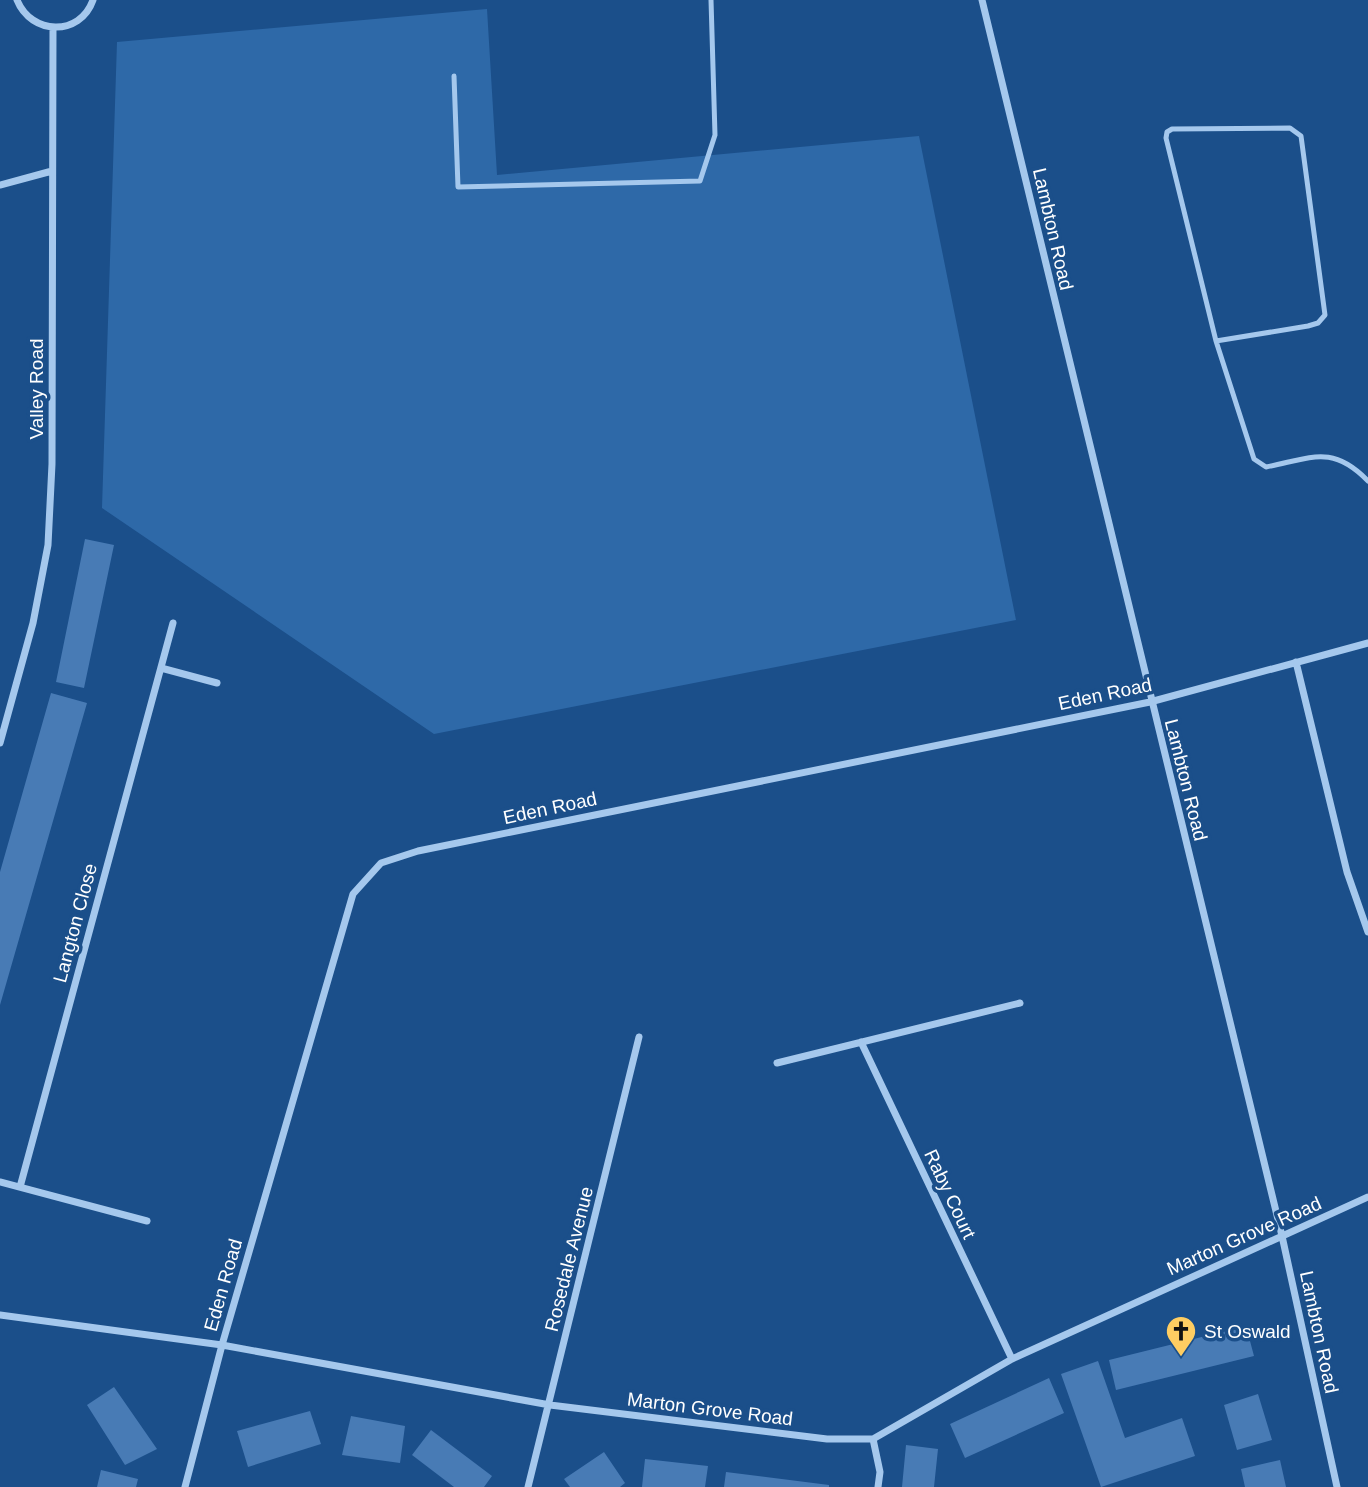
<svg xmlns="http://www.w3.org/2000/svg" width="1368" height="1487" viewBox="0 0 1368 1487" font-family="Helvetica,sans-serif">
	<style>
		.green { fill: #2e69a8 }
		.building { fill: #487bb5 }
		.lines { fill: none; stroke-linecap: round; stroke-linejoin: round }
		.service { stroke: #a5c8ed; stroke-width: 5 }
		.minor { stroke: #a5c8ed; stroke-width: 7 }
		.labels { text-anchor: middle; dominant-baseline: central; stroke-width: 7; stroke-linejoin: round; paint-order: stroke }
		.street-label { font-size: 19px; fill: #fff; stroke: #1b4f8a }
		.poi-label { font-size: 19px; fill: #fff; stroke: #1b4f8a; text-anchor: start }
	</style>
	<rect width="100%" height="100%" fill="#1b4f8a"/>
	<!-- green -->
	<path class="green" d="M487,9l10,166 422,-39 97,484 -582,114 -332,-226 15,-466z"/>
	<!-- building -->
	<path class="building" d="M85,539l29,6 -30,143 -28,-6z
		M51,693l36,10 -87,302v-133z
		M1246,1326l8,30 -138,34 -7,-30z
		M1098,1361l27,77 57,-20 13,38 -94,31 -40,-113z
		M1049,1378l15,35 -99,45 -15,-34z
		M114,1387l43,62 -32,16 -38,-60z
		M1258,1394l14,46 -35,10 -13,-45z
		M310,1411l11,33 -73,23 -11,-36z
		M351,1416l54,10 -5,37 -58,-8z
		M431,1430l61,46 -8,11h-30l-42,-32z
		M906,1445l32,4 -4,38h-32z
		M604,1452l21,31 -5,4h-50l-6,-8z
		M645,1459l63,7 -3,21h-63z
		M1280,1460l6,27h-41l-4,-18z
		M101,1470l37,9 -2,8h-39z
		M726,1472l103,13v2h-105z"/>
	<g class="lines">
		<!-- service -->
		<path class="service" d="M454,76l4,111 242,-6 15,-46 -4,-135
			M1216,341l92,-15 10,-3 7,-8 -24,-179 -11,-8 -118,1 -5,3 -1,6 50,203 38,118 12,8c46,-9 66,-23 102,14"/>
		<!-- minor -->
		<path class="minor" d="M17,0c14,35 63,37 76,0
			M982,0l300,1236 55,251
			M0,185l52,-14
			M1296,662l51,210 21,60
			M161,668l56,15
			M0,743l33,-120 15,-78 4,-81 1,-436
			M861,1042l151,317
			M777,1063l243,-60
			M0,1182l147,39
			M20,1187l153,-564
			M0,1315l222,30 328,60 277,34h46l139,-80 356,-162
			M873,1439l7,33 -2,15
			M185,1487l37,-142 131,-451 28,-31 37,-12 732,-149 218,-59
			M528,1487l111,-450"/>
	</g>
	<!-- icons -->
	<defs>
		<g id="church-pin" transform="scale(1.575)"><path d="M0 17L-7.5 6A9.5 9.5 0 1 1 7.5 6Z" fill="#fecd62" stroke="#1b4f8a"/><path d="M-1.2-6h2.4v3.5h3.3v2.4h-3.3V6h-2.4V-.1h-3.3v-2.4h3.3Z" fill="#111"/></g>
	</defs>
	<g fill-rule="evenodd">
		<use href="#church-pin" x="1181" y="1331"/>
	</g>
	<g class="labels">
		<!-- street labels -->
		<g class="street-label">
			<text transform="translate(1053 229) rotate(77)">Lambton Road</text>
			<text transform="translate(36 389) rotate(-90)">Valley Road</text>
			<text transform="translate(1105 694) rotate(-12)">Eden Road</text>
			<text transform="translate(1186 780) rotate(76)">Lambton Road</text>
			<text transform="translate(550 808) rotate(-12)">Eden Road</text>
			<text transform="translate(75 923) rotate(-75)">Langton Close</text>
			<text transform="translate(950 1194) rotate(65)">Raby Court</text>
			<text transform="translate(1244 1236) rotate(-24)">Marton Grove Road</text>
			<text transform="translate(569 1259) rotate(-76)">Rosedale Avenue</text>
			<text transform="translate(223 1285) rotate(-74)">Eden Road</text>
			<text transform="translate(1319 1332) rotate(78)">Lambton Road</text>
			<text transform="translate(710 1409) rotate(7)">Marton Grove Road</text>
		</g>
		<!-- poi labels -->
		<g class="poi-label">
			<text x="1204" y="1331">St Oswald</text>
		</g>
	</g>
</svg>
